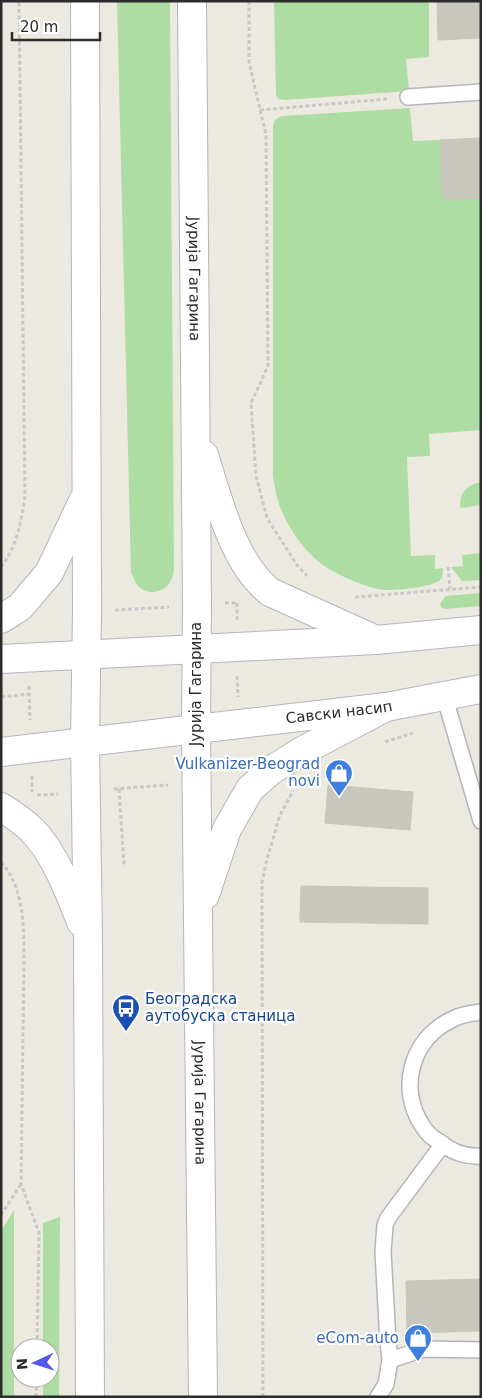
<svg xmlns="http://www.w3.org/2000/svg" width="482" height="1398" viewBox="0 0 482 1398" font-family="'DejaVu Sans',sans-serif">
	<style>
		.green { fill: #aedda3 }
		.building { fill: #c8c7be; stroke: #c8c5ba }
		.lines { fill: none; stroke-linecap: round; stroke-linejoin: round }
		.service-casing { stroke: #b4b4be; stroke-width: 18 }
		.minor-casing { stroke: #b4b4be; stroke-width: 30 }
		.tertiary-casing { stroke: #b4b4be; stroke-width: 30 }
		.secondary-casing { stroke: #b4b4be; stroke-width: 30 }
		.path { stroke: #c8c8c8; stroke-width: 3; stroke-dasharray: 4 2.5; stroke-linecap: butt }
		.service { stroke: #fff; stroke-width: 15 }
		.minor { stroke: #fff; stroke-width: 28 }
		.tertiary { stroke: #fff; stroke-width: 28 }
		.secondary { stroke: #fff; stroke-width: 28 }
		.labels { text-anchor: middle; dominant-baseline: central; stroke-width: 4.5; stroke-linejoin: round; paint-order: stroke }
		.street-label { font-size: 15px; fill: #2c2c2c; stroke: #fff }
		.shop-label { font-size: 15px; fill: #366cbe; stroke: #fff; text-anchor: end }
		.transit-label { font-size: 15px; fill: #164399; stroke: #fff; text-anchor: start }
	</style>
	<rect width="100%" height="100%" fill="#ece9e0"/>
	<!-- green -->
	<path class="green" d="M117,1h53l4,570c-1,5 -3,10 -6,14 -7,8 -21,10 -29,2 -4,-4 -5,-9 -8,-14z
		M274,1h155v56l-23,2 3,32 -124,9 -7,-1 -2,-4z
		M410,108l3,33 27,-1 2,60 39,-2v232l-52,4 1,22 -23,1 4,99 24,-1v14l8,-1c0,4 0,9 -2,11 -7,9 -53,13 -63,10 -16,-3 -47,-17 -59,-27 -17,-14 -30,-33 -38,-53 -5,-10 -6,-23 -8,-33v-347c0,-8 2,-11 10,-13z
		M481,482v23l-21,3c-1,-16 7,-23 21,-26z
		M481,553v27l-19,1 -11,-14 12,-1 -1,-11z
		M481,593v13l-36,3 -4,-2 -1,-3 4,-6 2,-2z
		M14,1210v187h-13v-166z
		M60,1217l-1,180h-16v-19h7v-30h-7v-125z"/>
	<!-- building -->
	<path class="building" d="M437,1h44v37l-43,2z
		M481,138v60l-39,2 -2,-60z
		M328,785l85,7 -3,38 -85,-7z
		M301,886l127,2v36l-128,-2z
		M481,1279v52l-74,2 -1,-52z"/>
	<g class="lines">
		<!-- service casing -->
		<g class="service-casing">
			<path id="service" d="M408,97l73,-5
				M444,695l37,126
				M481,1012c-10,1 -22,3 -30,8 -40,19 -53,69 -29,105 2,3 4,7 7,9 3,4 8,6 12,9 11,9 26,14 40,13
				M390,1360l34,-11 57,1
				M378,1397l8,-13 4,-24 -2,-18 -5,-90 2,-27 3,-7 55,-74"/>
		</g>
		<!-- minor casing -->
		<g class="minor-casing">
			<g id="minor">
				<path d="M197,649l179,-9 105,-10"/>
				<path id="s1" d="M196,729l190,-22 95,-18"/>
			</g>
		</g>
		<!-- tertiary casing -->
		<g class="tertiary-casing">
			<path id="tertiary" d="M1,659l196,-10
				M1,752l195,-23"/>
		</g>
		<!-- secondary casing -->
		<g class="secondary-casing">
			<g id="secondary">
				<path d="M85,1l2,610 -2,131 3,198 2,457"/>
				<path id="s2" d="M192,1l5,604 -1,124 7,668"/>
				<path d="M204,455c14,44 29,108 66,137l106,48"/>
				<path d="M1,619l19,-12 29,-34 34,-72"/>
				<path d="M1,807c11,7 22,14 31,23 22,22 38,63 49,92"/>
				<path d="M205,895l22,-66 23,-40 20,-18 34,-21 82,-43"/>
			</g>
		</g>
		<!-- path -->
		<path class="path" d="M249,1v61l17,73 2,231 -17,37 5,73 11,42 30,47 10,11
			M260,110l127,-11
			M1,567c16,-20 21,-48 24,-72l-6,-494
			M448,567l2,22
			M355,597l126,-10
			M225,603h13
			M237,603v17
			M115,610l54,-3
			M237,676l1,21
			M29,686l1,34
			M1,697l28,-3
			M385,742l28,-9
			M32,776v16
			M114,789l54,-4
			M119,789l5,76
			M37,795l21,-1
			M1,862c23,26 23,64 23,97l-3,225 18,49 -2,115
			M1,1215l20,-31
			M36,1397l1,-19
			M263,1397l-1,-515 5,-23 13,-44 13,-24"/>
		<!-- service -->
		<use href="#service" class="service"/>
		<!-- minor -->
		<use href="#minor" class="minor"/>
		<!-- tertiary -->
		<use href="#tertiary" class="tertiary"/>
		<!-- secondary -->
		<use href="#secondary" class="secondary"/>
	</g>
	<!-- icons -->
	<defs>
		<g id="shop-pin" transform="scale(1.4375)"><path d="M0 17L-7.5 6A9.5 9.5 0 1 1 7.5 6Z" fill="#3f7fe0" stroke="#fff"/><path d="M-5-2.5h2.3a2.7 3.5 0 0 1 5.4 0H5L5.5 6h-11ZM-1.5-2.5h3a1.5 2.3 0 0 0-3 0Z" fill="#fff"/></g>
		<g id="bus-pin" transform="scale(1.4375)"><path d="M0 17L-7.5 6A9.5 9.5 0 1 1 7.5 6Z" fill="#1a4fb4" stroke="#fff"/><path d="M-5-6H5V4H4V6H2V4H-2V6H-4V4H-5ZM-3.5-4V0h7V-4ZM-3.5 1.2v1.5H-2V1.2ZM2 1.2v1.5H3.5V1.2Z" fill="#fff"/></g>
	</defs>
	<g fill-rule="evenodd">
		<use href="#shop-pin" x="339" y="773"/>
		<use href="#bus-pin" x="126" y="1008"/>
		<use href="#shop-pin" x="418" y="1338"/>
	</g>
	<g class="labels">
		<!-- street labels -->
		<g class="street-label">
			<text stroke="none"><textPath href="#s2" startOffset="278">Јурија Гагарина</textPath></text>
			<text transform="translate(196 684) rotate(-90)">Јурија Гагарина</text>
			<text stroke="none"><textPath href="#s1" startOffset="144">Савски насип</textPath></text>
			<text stroke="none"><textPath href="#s2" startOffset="1102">Јурија Гагарина</textPath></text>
		</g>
		<!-- shop labels -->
		<g class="shop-label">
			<text x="320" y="764">Vulkanizer-Beograd<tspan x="320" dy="17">novi</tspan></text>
			<text x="399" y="1338">eCom-auto</text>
		</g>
		<!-- transit labels -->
		<g class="transit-label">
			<text x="145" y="999">Београдска<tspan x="145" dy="17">аутобуска станица</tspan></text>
		</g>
	</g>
	<!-- border -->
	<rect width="482" height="1398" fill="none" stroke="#2c2c2c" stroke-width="5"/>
	<!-- north arrow -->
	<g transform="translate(35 1363) rotate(266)"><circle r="24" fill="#ffffff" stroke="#ababab"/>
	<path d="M0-4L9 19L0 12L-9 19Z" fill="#5259e8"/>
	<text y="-8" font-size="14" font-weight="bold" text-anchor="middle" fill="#2c2c2c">N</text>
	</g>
	<!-- scale -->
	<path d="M12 32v8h88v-8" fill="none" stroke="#2c2c2c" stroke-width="2.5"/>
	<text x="20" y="32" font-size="15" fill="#2c2c2c" stroke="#ffffff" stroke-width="4" paint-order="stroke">20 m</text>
</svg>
